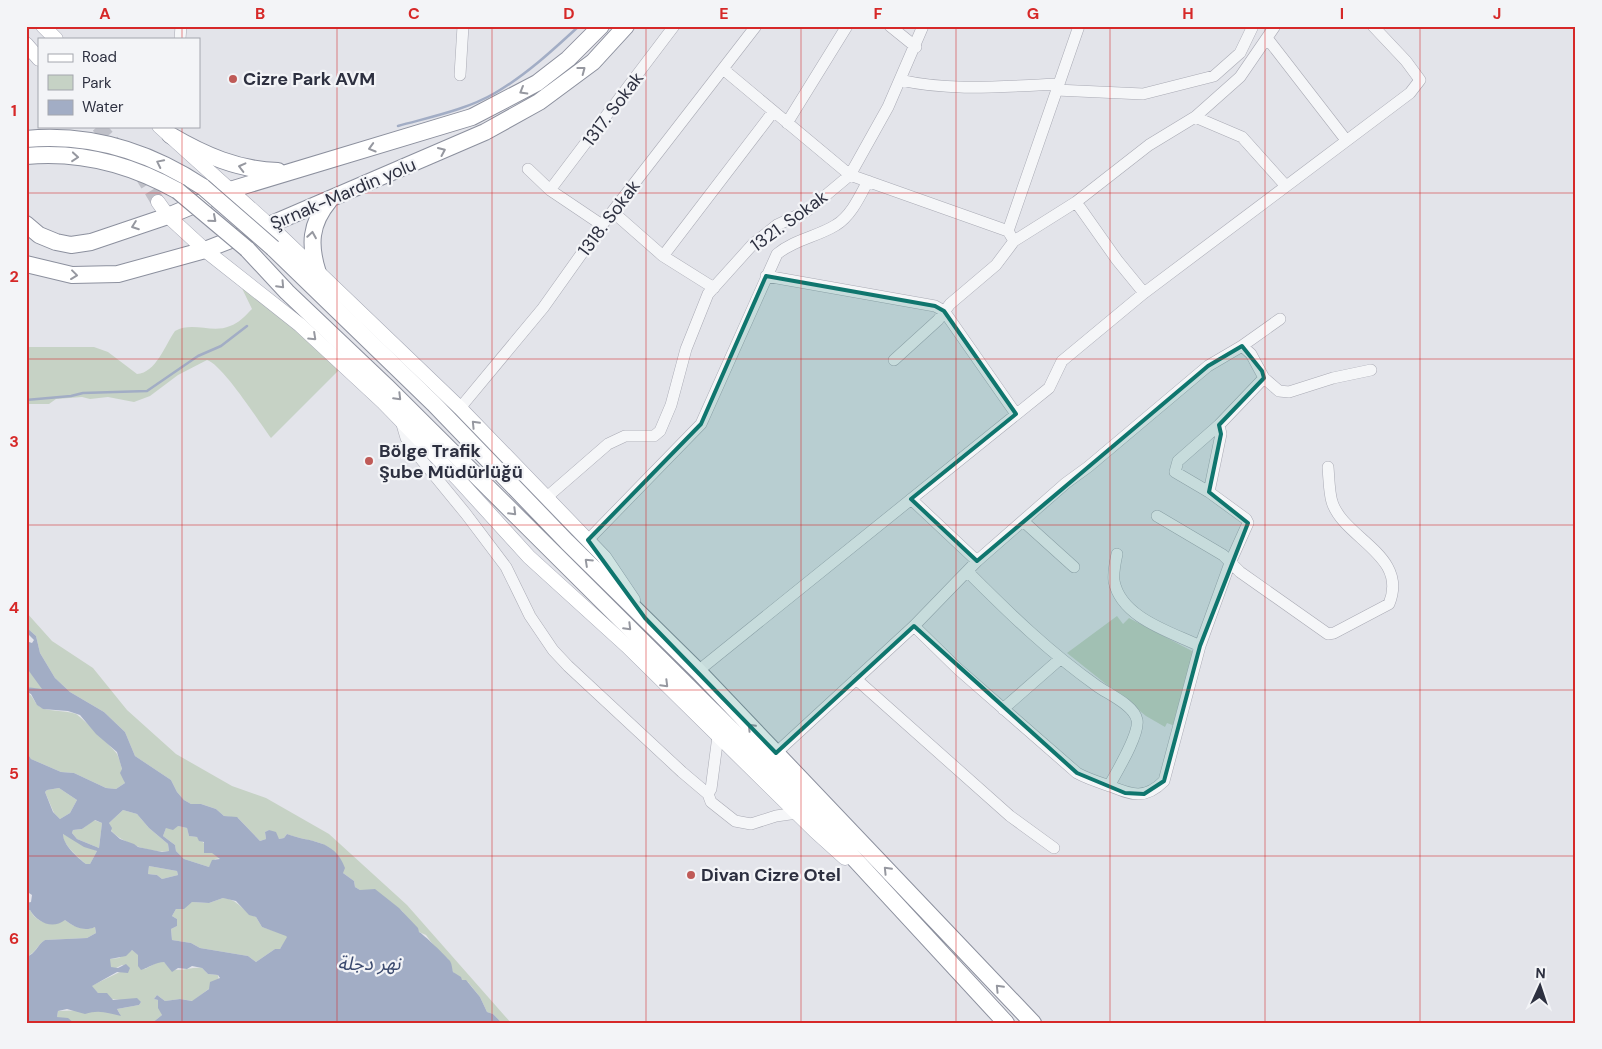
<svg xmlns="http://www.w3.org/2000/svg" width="1602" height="1049" viewBox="0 0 1602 1049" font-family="'DM Sans','Noto Sans Arabic',sans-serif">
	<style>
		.green { fill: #c6d2c5 }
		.water { fill: #a2adc5; fill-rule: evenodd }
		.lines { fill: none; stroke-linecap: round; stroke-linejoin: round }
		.stream { stroke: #a2adc5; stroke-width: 2.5 }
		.major-tunnel { stroke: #bfc0c8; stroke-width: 14; stroke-dasharray: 14 7; stroke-linecap: butt }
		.minor-casing { stroke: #a9aab4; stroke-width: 12 }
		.major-casing { stroke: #a4a7b4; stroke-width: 15 }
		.highway-casing { stroke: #8c909e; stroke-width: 18 }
		.minor { stroke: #f5f6f8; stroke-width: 11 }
		.major { stroke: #fff; stroke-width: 14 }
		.highway { stroke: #fff; stroke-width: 16 }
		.highway-bridge-casing { stroke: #8c909e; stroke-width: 18; stroke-linecap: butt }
		.highway-bridge { stroke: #fff; stroke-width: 16 }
		.oneway { stroke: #9698a0 }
		.marked { fill: #0f766e; fill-opacity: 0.2; stroke: #0f766e; stroke-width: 4; stroke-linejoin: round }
		.grid { fill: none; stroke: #d62828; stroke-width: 1; stroke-opacity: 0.55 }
		.poi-dot { fill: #bf5a57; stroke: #f3f4f7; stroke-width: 2 }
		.labels { text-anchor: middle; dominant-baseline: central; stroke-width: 4.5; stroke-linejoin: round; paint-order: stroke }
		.poi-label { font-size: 18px; font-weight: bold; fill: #2d3040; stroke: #f3f4f7; text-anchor: start }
		.street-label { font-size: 18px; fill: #2d3040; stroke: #f3f4f7 }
		.water-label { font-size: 19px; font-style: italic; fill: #3b4a6f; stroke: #f3f4f7 }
		.neatline { fill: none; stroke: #d62828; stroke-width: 2 }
		.grid-label { font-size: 16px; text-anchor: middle; font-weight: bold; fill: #d62828 }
	</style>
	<rect width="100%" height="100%" fill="#e3e4ea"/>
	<!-- green -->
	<path class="green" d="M235,274l109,91 -73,73c-12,-16 -48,-73 -64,-78l-29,15 -28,21 -16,6 -26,-5 -18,2 -8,-2 -26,2 -7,5h-23v-57h68l14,5 29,22c19,-1 28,-29 38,-43 18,-10 37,3 55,-5 9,-3 15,-10 22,-17z
		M26,612l26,29 41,27 34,42 49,44 56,32 34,12 63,36 78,71 104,118h-9l-9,-9 -6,-2 -7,-15 -12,-15 -7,-2 -8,-8 -5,-13 -11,-9 -11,-15 -7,-3 -17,-21 -25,-19 -17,-2 -5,-3 -1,-6 -11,-8c-6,-36 -31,-29 -56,-39l-3,4 -5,1 -10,-9 -4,2 1,7 -6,2 -22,-23 -14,-2 -8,-7 -15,-5h-10l-7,-4 -7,-8 -6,-12 -36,-24 -10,-24 -21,-20 -34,-20 -15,-14 -15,-25 -4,-17 -10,-9z
		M1117,616l6,8 6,-6 63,33 1,8 -18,67 -8,-3 -2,4 -19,-11 -79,-63z
		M26,667l16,19v4l-16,-3z
		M26,692c8,3 8,13 16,16 10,4 23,2 34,6 3,1 40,37 41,40 4,8 6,21 8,29l-9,6 -10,-1 -32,-15 -13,-1 -30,-13 -5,-8z
		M59,788l18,12 -7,13 -10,6 -6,-6 -9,-21 2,-2z
		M123,810l14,4 12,14 19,16 1,7c-15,3 -49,-8 -58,-21 -2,-2 -1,-5 -2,-7z
		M94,820l8,3 -3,25 -22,-9 -5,-6 1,-3 9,-1z
		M178,826l9,2 2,8 8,1 8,7 -1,3 16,11 -5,1 -6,8 -25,-8 -8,-8 -1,-6 -12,-9 3,-8z
		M63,834l34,17 -7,13h-4c-7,-6 -25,-21 -23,-30z
		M149,866l28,5 1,4 -16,4 -5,-4 -9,-1z
		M223,898c16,1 19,14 33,19l6,10 24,8 2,2 -8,12h-5l-19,13 -8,-6 -48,-8 -9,-5 -19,-3 -1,-11 6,-3v-7l-5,-3 4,-7 16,-7 17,1z
		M26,910h4c8,15 19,14 35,10 9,7 19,11 30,7l1,6 -9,5 -42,2c-8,5 -9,13 -19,17z
		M132,950l7,5 -1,8 7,6 13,-7h6c2,2 4,4 6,6 10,5 22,-2 32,0l6,6 10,1 1,6 -26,20 -13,-2 -15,2 -8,-6 -3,4 4,1 4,15 -10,8h-78l-17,-6 1,-6 34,-1 28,4 -3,-5 22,-4 2,-3 -30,-3 -3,-4 -10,-2 -7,-7 37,-18 -6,-3 -8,4 -5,-3 1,-7 9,-1z"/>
	<!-- water -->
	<path class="water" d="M26,627l10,9 4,17 15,25 15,14 34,20 21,20 10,24 36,24 6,12 7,8 7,4h10l15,5 8,7 13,1 23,24 6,-2 -1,-7 4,-2 7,2 3,7 5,-1 3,-4c23,9 47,4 58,34l-2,5 11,8 1,6 5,3 15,-1 24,19 19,20 1,4c3,1 28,25 31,29 2,3 2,8 3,11l8,5 1,3h4l14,17 7,15 6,2 9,9h-350l10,-8 -4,-7v-8l-4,-1 3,-4 8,6 15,-2 12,2 17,-12 1,-7 10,-4 -2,-3 -10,-1 -6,-6 -10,-2 -5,3 -9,-1 -6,4 -8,-10c-8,0 -16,6 -23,8l-3,-4v-11l-6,-5 -6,6 -16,3 1,8 7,1 8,-4 4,4 -2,5 -11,-1 -25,14 6,7h9l6,7 24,-2 4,4 -2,3 -22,4 4,7c-13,-3 -22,-7 -36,-2l-18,-5 -9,2 -1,6 11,1 6,5h-48v-66c10,-3 11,-12 19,-17l42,-2 9,-5 -1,-6c-11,5 -21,0 -30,-7 -13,10 -28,2 -35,-10h-4v-7l5,-1 1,-7 -6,-4v-140l5,8 30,13 13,1 32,15 10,1 9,-6 -5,-10 2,-4 -5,-17 -21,-18 -16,-19 -12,-4 -25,-2 -6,-4 -6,-11 -5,-2v-5l16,2 -16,-22v-26l6,2 2,-3 -8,-8zM59,788l18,12 -7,13 -10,6 -7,-7 -8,-20 2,-2zM123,810l14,4 12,14 19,16 1,7 -7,1 -24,-5 -4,-3 -14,-5 -9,-8 1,-3 -3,-5zM95,820l7,3 -3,25 -22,-9 -5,-6 1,-3 9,-1zM178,826l9,2 2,8 8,1 2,4 5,1v11h8l8,6 -8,1 -3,7 -25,-8 -8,-8 -1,-6 -12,-9 3,-8 7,2zM63,834l21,13 13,4 -7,13h-4c-9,-7 -23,-19 -23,-30zM149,866l28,5 1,4 -16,4 -5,-4 -9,-1zM223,898l13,3 13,14 7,2 6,10 24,9 1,1 -7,12h-5l-19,13 -8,-6 -48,-8 -9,-5 -19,-3 -1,-11 6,-3v-7l-5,-3 4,-7h8l8,-7 17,1z"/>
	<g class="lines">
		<!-- stream -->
		<path class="stream" d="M398,126c32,-9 68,-16 97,-33 31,-18 58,-43 84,-67
			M26,400l45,-4 12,-3 64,-2 51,-35 23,-10 26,-20"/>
		<!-- major-tunnel -->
		<path class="major-tunnel" d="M98,126l41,45 19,31"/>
		<!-- minor casing -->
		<g class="minor-casing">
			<path id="minor" d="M890,26l26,21
				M1267,38l79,102
				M180,39l1,-13
				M723,69l127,106 158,56 6,10
				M460,75l3,-49
				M900,80c53,12 105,6 159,4
				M1056,90l87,4 71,-18 26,-23 13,-27
				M1195,117l47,20 43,48
				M787,123l60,-97
				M528,169l22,21 52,35
				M550,190l124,-164
				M1076,202l41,58 27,33
				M613,212l50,44 51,32
				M1008,231l71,-205
				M663,256l110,-144
				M766,276l169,30 9,5 72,103
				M1242,346l9,8 13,24 15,13 10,1 44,-14 38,-8
				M894,360l44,-40 12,-16 46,-39 18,-24 62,-39 73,-57 46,-28 45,-40 35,-51
				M460,408l83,-100 59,-83 154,-199
				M401,421l5,17 10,15 50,61 40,53 24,49 23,34 15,16 114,106 26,22 3,8 24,19 16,3 25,-8 21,-3
				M1209,492l12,-58 -2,-9
				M547,497l61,-53 17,-8h29l6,-5 11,-26 15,-56 22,-55 45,-50 24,-19 30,-14 43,-36 38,-68 35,-81
				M911,499l66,62
				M1157,516l66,39 17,17 88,62 6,-1 55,-29c20,-49 -45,-65 -57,-102 -3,-10 -3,-24 -4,-35
				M1023,521l51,46
				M588,540l113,-116 76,-170c18,-15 40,-17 59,-29 15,-9 24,-29 32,-44
				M1117,554c-2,9 -4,18 -3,27 7,37 57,51 86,65
				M968,572c41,41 81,80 129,114 11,8 37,19 40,34 3,14 -21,53 -28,66
				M914,626l44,43 119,104c11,6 21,9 33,13 22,9 35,14 54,-5l36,-135 30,-83 18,-40 -2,-4 -37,-27 -34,-20 3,-11 41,-36 45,-47
				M698,671l351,-283 13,-27 82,-68 266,-200 10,-13 -14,-19 -33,-35
				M856,679l154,137 44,32
				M1003,709l57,-50
				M776,753l138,-127 63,-65 89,-78 22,-16 120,-101 34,-20 38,-27
				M708,794l3,-5 7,-53"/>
		</g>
		<!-- major casing -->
		<g class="major-casing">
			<path id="major" d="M43,26l13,13
				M26,44l13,15
				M159,126l110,99 191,183 144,149 29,43
				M158,202l10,14 37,34 95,75 83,77 75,77 71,78 98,89 188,185 30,27"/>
		</g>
		<!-- highway casing -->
		<g class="highway-casing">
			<path id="highway" d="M170,135c34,20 68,35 108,36
				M26,139c64,-6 124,13 177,48
				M26,156c54,-5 106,9 152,35
				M26,224l13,11 17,7 15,3 20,-3 77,-26 62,-26 242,-73 65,-34 31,-24 33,-33
				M273,248l161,156 133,138 131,129 335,352
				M247,249l40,43 99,94 392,390 228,247
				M26,264l46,11 46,-1 87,-24 64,-25 216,-93 54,-30 54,-40 33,-36
				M318,273c-9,-28 -8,-49 11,-72"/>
		</g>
		<!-- minor -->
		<use href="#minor" class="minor"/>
		<!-- major -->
		<use href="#major" class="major"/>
		<!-- highway -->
		<use href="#highway" class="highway"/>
		<!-- highway-bridge casing -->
		<g class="highway-bridge-casing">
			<path id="highway-bridge" d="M203,187l70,61
				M178,191l69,58"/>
		</g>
		<!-- highway-bridge -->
		<use href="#highway-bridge" class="highway-bridge"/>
	</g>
	<!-- one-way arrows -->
	<defs><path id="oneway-chevron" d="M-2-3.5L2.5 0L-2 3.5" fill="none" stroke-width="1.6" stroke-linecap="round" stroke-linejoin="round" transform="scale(1.25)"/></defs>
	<g class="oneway">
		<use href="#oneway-chevron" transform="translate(582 70) rotate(-37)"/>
		<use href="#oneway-chevron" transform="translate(523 91) rotate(150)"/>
		<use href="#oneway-chevron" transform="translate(372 148) rotate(164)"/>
		<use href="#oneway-chevron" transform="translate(442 151) rotate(-24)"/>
		<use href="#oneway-chevron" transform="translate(75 157) rotate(5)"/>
		<use href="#oneway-chevron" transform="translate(160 163) rotate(-154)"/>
		<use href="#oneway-chevron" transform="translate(242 167) rotate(-166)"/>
		<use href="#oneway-chevron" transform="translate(213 219) rotate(41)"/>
		<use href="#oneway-chevron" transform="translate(135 226) rotate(160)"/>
		<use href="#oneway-chevron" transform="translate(312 235) rotate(-81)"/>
		<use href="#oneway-chevron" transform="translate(74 275) rotate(7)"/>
		<use href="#oneway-chevron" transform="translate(281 285) rotate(47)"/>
		<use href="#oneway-chevron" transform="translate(313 337) rotate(43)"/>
		<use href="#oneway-chevron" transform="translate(398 397) rotate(45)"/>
		<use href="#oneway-chevron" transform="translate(475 424) rotate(-134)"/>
		<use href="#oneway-chevron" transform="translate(513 512) rotate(45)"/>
		<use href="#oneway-chevron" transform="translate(588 562) rotate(-137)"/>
		<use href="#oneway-chevron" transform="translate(628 627) rotate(45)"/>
		<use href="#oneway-chevron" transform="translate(665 684) rotate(45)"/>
		<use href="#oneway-chevron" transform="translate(751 727) rotate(-134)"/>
		<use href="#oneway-chevron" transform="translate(887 870) rotate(-134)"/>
		<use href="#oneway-chevron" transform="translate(999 988) rotate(-134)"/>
	</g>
	<!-- marked area -->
	<path class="marked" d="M766,276l169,30 9,5 72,103 -105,85 66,62 231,-195 34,-20 20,25 2,7 -45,47 2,9 -12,58 39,31 -48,123 -36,135 -20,13 -19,-1 -48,-20 -163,-147 -138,127 -131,-135 -57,-78 113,-116z"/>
	<!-- grid -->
	<path class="grid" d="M182,26v13M337,26v997M492,26v997M646,26v997M801,26v997M956,26v997M1110,26v997M1265,26v997M1420,26v997M182,126v897M26,193h1550M26,359h1550M26,525h1550M26,690h1550M26,856h1550"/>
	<!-- markers -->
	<g class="poi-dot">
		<circle cx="233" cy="79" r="5"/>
		<circle cx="369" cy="461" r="5"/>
		<circle cx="691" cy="875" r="5"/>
	</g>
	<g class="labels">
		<!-- poi labels -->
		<g class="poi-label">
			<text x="243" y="79">Cizre Park AVM</text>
			<text x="379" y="451">Bölge Trafik<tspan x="379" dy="21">Şube Müdürlüğü</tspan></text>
			<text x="701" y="875">Divan Cizre Otel</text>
		</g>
		<!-- street labels -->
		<g class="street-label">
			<text transform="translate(613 109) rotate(-53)">1317. Sokak</text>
			<text transform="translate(343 194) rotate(-23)">Şırnak-Mardin yolu</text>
			<text transform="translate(609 218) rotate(-53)">1318. Sokak</text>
			<text transform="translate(789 221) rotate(-36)">1321. Sokak</text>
		</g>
		<!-- water labels -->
		<g class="water-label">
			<text x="369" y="963">نهر دجلة</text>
		</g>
	</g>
	<!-- border -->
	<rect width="1602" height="1049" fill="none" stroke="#f3f4f7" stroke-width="55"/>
	<!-- legend -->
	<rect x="38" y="38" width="162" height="90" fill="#f3f4f7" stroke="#a4a6ae"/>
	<rect x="48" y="54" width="25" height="8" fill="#ffffff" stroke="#a4a6ae"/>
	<text x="82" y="62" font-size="15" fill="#2d3040">Road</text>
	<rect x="48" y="75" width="25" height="15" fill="#c6d2c5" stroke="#a4a6ae"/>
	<text x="82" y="88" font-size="15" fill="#2d3040">Park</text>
	<rect x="48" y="100" width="25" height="15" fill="#a2adc5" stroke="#a4a6ae"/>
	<text x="82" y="112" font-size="15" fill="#2d3040">Water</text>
	<!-- north arrow -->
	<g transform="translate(1540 986) rotate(3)" stroke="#f3f4f7" stroke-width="4" paint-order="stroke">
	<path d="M0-4L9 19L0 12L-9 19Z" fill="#2d3040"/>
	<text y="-8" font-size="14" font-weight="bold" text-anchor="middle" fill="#2d3040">N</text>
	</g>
	<rect x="28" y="28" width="1546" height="994" class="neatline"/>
	<g class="grid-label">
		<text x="105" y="19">A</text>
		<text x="260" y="19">B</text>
		<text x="414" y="19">C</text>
		<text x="569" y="19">D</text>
		<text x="724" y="19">E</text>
		<text x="878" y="19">F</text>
		<text x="1033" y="19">G</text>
		<text x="1188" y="19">H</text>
		<text x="1342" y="19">I</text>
		<text x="1497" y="19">J</text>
		<text x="14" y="116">1</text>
		<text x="14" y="282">2</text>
		<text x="14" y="447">3</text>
		<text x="14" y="613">4</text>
		<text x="14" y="779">5</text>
		<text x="14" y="944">6</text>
	</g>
</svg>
